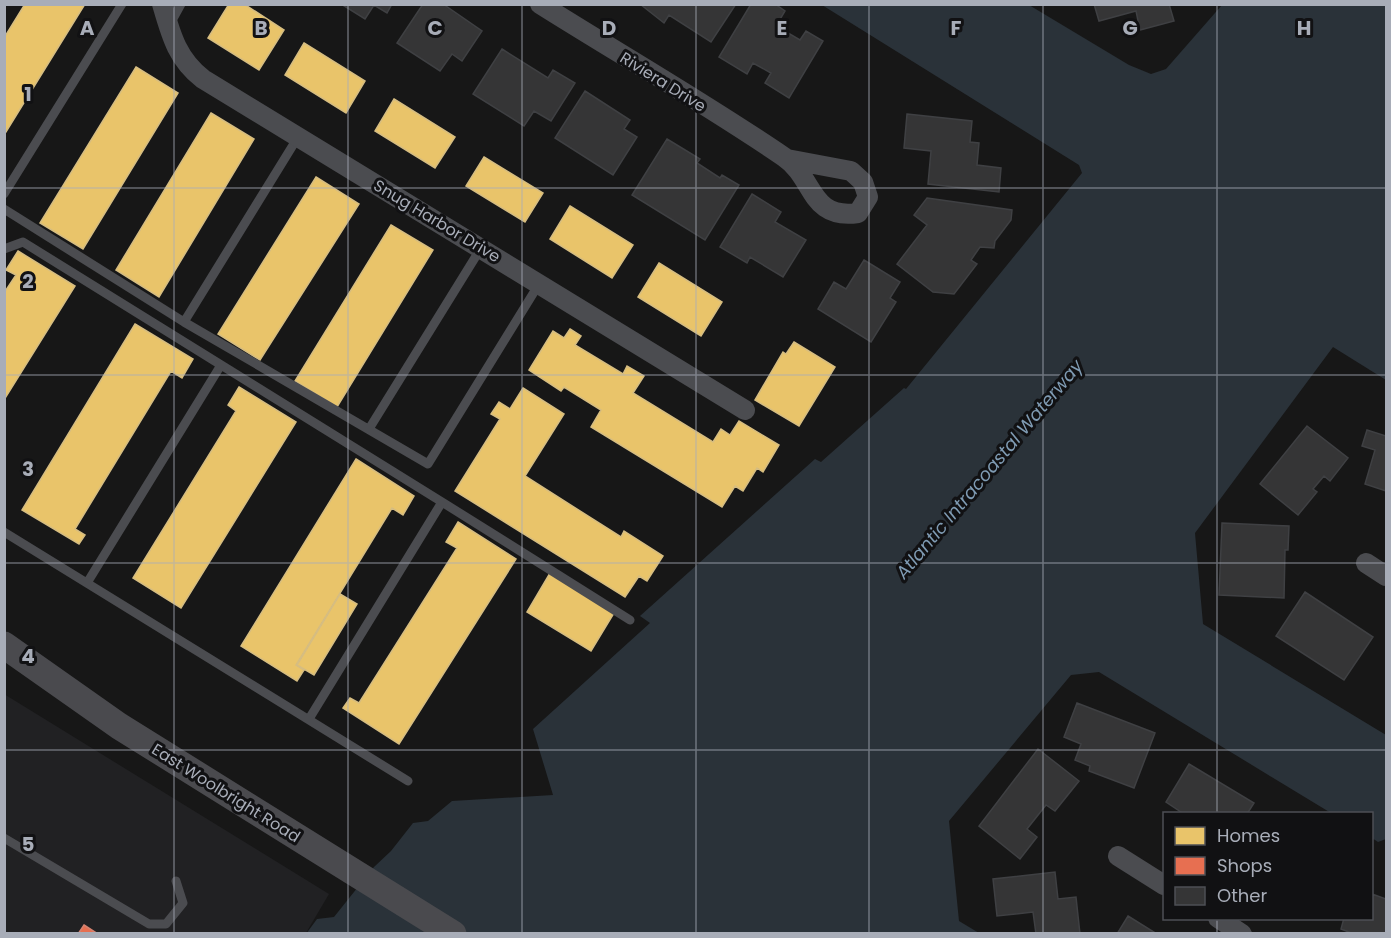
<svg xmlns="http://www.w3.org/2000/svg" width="1391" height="938" viewBox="0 0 1391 938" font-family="Poppins,sans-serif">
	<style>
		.built { fill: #212123 }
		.water { fill: #2a3239 }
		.homes { fill: #e9c46a; stroke: #d6bd81; stroke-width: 1.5 }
		.shops { fill: #e76f51; stroke: #d48270; stroke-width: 1.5 }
		.building { fill: #353536; stroke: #3f4043; stroke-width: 1.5 }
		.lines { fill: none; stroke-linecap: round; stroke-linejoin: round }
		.lane { stroke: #4b4c50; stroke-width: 9 }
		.street { stroke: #4b4c50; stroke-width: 20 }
		.secondary { stroke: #4a4a4e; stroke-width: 27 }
		.grid { fill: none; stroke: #a8adb8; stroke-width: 1.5; stroke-opacity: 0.55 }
		.labels { text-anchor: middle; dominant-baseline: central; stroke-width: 6; stroke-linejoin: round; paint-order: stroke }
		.street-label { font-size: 16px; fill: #a8adb8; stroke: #111113 }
		.water-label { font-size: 18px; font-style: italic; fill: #7f9bb3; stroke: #111113 }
		.grid-label { font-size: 20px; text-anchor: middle; font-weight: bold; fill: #a8adb8; stroke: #111113; stroke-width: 6; stroke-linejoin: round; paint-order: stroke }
	</style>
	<rect width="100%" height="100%" fill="#171717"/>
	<!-- built -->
	<path class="built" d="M4,694l325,200 -23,39h-301z"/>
	<!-- water -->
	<path class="water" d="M822,5h207l100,60 22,9 15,-5 56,-64h164v375l-53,-33 -138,186 8,91 183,111v104l-8,3 -6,-4v-24l-41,-1 -232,-141 -28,3 -122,146 10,100 20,12 -673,1 11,-15 17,-2 40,-50 17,-16 22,-28 15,-2 24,-20 101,-6 -20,-66 117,-106 -10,-7 175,-157 6,3 83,-74 2,1 176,-216 -3,-8z"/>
	<!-- homes -->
	<path class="homes" d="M25,4h60l-81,131v-97z
		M229,4h15l40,26 -25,40 -51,-32z
		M304,43l61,38 -19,32 -61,-38z
		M136,67l42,26 -95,156 -43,-26z
		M394,99l61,38 -20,31 -60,-37z
		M211,113l43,26 -95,158 -43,-27z
		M484,157l59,36 -18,29 -59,-36z
		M316,177l43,27 -99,156 -42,-26z
		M570,206l63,39 -21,33 -62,-39z
		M391,225l42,25 -96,157 -42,-26z
		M18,251l57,35 -71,114v-107l12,-18 -10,-5z
		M659,263l63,39 -21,34 -63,-39z
		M135,324l58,35 -11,19 -11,-7 -96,158 10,6 -6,9 -57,-34z
		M570,329l11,7 -6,9 48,29 4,-8 17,10 -11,17 80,49 8,-13 9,6 9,-14 40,24 -16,27 -6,-4 -14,23 -8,-5 -13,21 -131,-80 10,-17 -37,-23 -3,4 -32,-21 24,-39 11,7z
		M794,342l41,25 -36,59 -44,-26 28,-48 3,2z
		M239,387l57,35 -115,186 -48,-30 103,-167 -8,-6z
		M523,388l41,26 -39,62 96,61 3,-6 39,25 -16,25 -8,-5 -14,21 -170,-106 45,-72 -9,-5 8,-12 11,7z
		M356,459l58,37 -11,19 -11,-7 -96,157 8,5 -7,11 -56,-35z
		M458,522l58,37 -117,185 -56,-36 7,-10 9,5 98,-155 -11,-6z
		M550,573l64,40 -23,38 -64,-39z
		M340,594l17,10 -43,71 -17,-10z"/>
	<!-- shops -->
	<path class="shops" d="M84,925l14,9h-20z"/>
	<!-- building -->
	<path class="building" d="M341,4h51l-5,9 -13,-8 -9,14z
		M423,4h20l39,27 -20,30 -10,-7 -12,17 -43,-28z
		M640,4h96l-25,38 -42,-27 -5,8z
		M751,4h24l10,7 -9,15 24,14 6,-9 17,10 -34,57 -24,-15 6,-10 -18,-10 -6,11 -28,-17z
		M1094,4h75l5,17 -34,9 -4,-19 -37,10z
		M502,49l46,29 5,-8 22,13 -24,38 -17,-10 -10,15 -51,-32z
		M585,91l45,29 -6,9 13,8 -24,38 -58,-37z
		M907,114l65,7 -2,21 9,1 -2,22 24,3 -2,24 -71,-8 3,-33 -27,-3z
		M667,139l33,20 -3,4 23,15 2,-3 17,10 -34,55 -73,-45z
		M752,194l29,18 -6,10 31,18 -23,37 -33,-20 -3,6 -27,-16z
		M927,198l85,12 -1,10 -16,21 -1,7 -14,-1 -9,13 6,4 -23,30 -21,-2 -36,-28 30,-39 -13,-10z
		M864,260l36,22 -10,16 6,4 -25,40 -53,-33 16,-27 12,7z
		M1307,426l41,32 -18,23 -6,-5 -11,13 4,3 -19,23 -38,-31z
		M1367,430l19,6v55l-21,-7 10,-34 -13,-4z
		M1222,523l67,3 -1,24h-3l-1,48 -65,-3z
		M1305,592l68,45 -29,43 -68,-44z
		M1077,703l78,30 -21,55 -45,-17 1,-5 -15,-6 6,-16 -17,-7z
		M1038,749l41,32 -24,30 -9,-6 -19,24 10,8 -17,22 -41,-33z
		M1189,764l65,39 -7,11h-63l-18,-12z
		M1055,872l3,27 18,-2 4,37h-44l-3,-22 -36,4 -4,-37z
		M1372,894l14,5v35h-32l-13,-5 3,-11h28z
		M1128,916l29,18h-40z"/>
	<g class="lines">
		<!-- lane -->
		<path class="lane" d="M170,24l11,-20
			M4,194l118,-190
			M4,209l180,113 244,142 111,-180
			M4,249l19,-7 419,260 -133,217
			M184,322l114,-185
			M369,429l112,-181
			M442,502l188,118
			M4,532l404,249
			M87,583l134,-218
			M4,838l145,86h17l17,-21 -7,-22"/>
		<!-- street -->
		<path class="street" d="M162,4c9,31 15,55 41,75l542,331
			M540,4c81,51 165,99 244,153 31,21 25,63 74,56l10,-16 -5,-15 -12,-11 -64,-12
			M1366,563l20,13
			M1118,856l46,29
			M1218,918l24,16"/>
		<!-- secondary -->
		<path class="secondary" d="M4,645l115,81 334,208"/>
	</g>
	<!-- grid -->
	<path class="grid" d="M174,4v930M348,4v930M522,4v930M696,4v930M869,4v930M1043,4v930M1217,4v810M4,188h1382M4,375h1382M4,563h1382M4,750h1382M1217,918v16"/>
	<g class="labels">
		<!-- street labels -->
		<g class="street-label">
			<text transform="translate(663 82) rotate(32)">Riviera Drive</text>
			<text transform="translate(437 221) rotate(31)">Snug Harbor Drive</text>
			<text transform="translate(226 793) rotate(32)">East Woolbright Road</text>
		</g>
		<!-- water labels -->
		<g class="water-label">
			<text transform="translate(989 469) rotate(-50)">Atlantic Intracoastal Waterway</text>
		</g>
	</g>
	<g class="grid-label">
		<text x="87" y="35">A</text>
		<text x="261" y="35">B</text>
		<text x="435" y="35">C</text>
		<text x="609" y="35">D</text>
		<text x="782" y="35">E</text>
		<text x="956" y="35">F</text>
		<text x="1130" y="35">G</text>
		<text x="1304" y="35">H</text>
		<text x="28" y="101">1</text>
		<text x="28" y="288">2</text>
		<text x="28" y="476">3</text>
		<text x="28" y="663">4</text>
		<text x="28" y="851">5</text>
	</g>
	<!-- border -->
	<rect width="1391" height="938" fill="none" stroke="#a8adb8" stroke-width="12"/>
	<!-- legend -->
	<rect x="1163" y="812" width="210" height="108" fill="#111113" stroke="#4d4f55" stroke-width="1.5"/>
	<rect x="1175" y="827" width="30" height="18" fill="#e9c46a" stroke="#4d4f55" stroke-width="1.5"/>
	<text x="1217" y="842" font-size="18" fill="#a8adb8">Homes</text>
	<rect x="1175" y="857" width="30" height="18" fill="#e76f51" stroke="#4d4f55" stroke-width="1.5"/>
	<text x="1217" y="872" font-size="18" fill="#a8adb8">Shops</text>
	<rect x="1175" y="887" width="30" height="18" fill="#353536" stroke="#4d4f55" stroke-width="1.5"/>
	<text x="1217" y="902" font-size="18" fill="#a8adb8">Other</text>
</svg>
